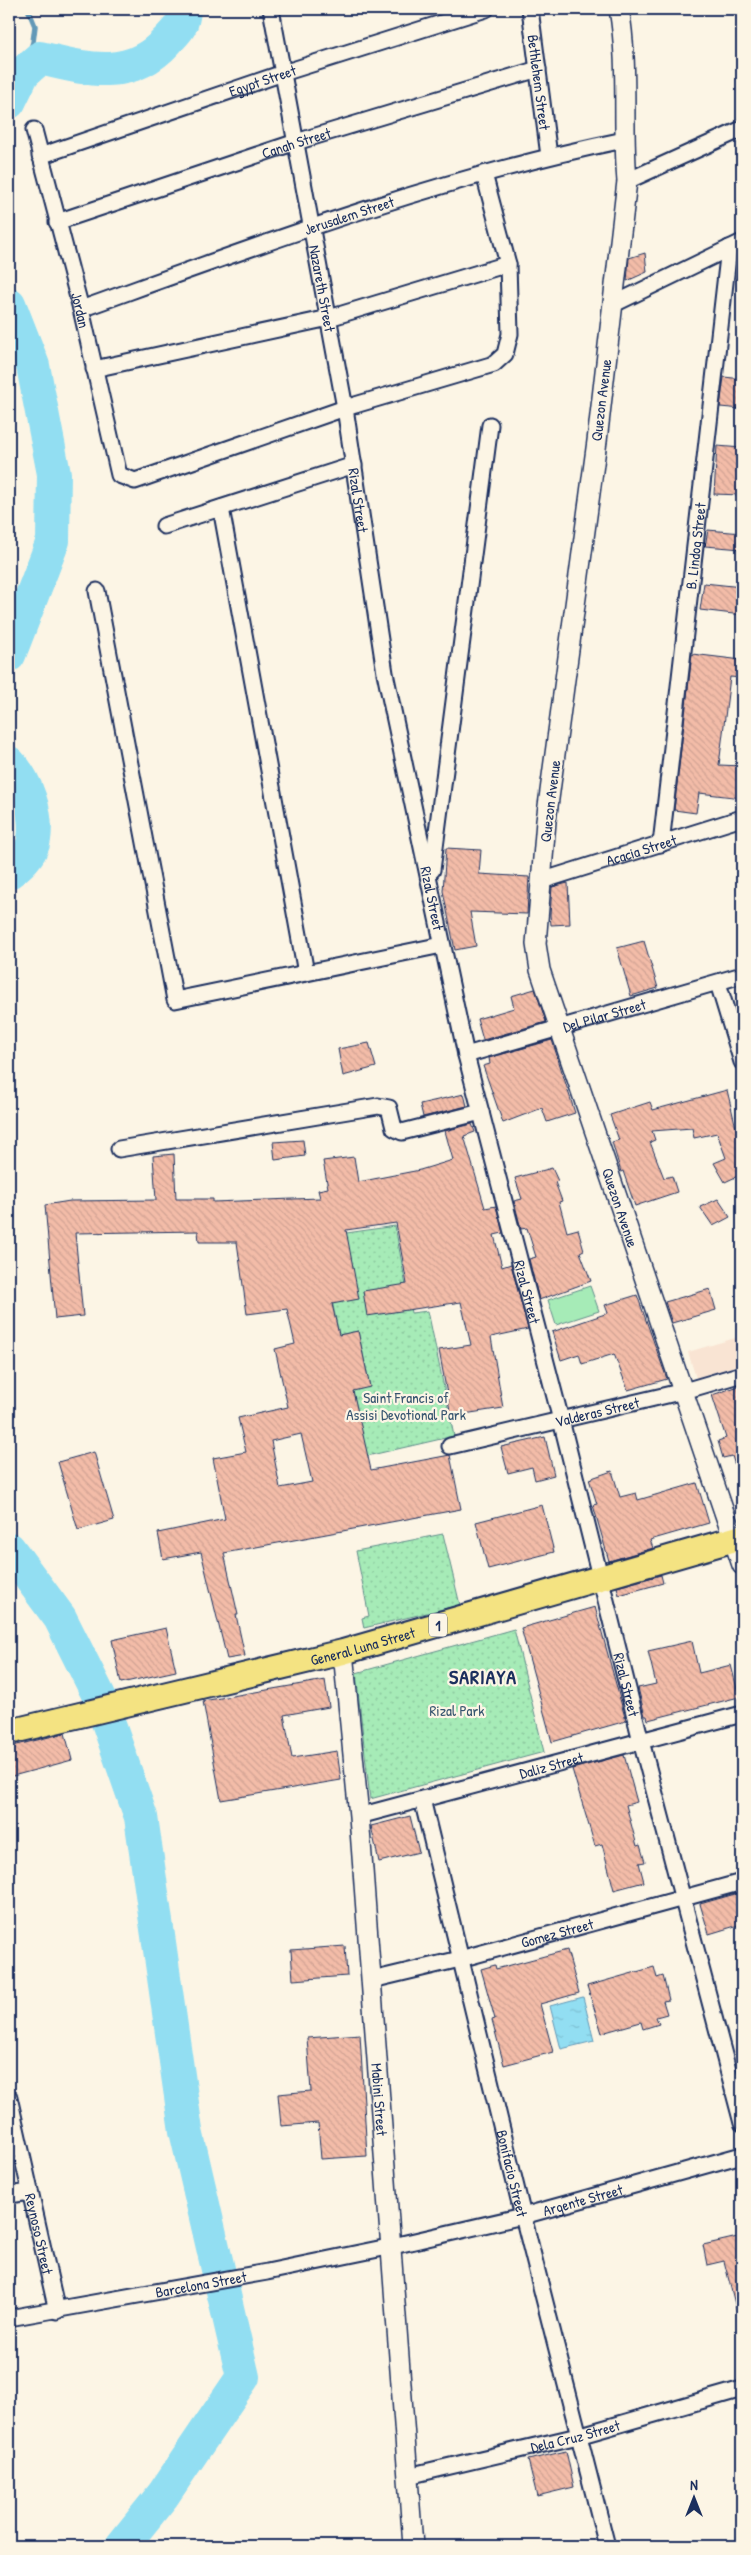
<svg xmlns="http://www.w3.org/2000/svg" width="751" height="2555" viewBox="0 0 751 2555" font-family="'Patrick Hand',sans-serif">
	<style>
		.built { fill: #f9e4d3 }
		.green { fill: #a6ebb7; stroke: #608d8a }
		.park { fill: url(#park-dots); stroke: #608d8a }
		.water { fill: url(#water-ripples); stroke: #6298b7 }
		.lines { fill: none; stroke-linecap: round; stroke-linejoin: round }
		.stream { stroke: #6298b7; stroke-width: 5.5 }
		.river { stroke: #92def2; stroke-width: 34 }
		.building { fill: url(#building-back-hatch); stroke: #1b2f5e; fill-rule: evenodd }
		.minor-casing { stroke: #1b2f5e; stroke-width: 19 }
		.tertiary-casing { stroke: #1b2f5e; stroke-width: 22 }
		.primary-casing { stroke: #1b2f5e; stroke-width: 28 }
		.minor { stroke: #fcf5e5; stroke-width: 15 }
		.tertiary { stroke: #fcf5e5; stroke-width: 19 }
		.primary { stroke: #f4e382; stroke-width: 24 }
		.labels { text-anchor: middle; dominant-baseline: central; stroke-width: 4.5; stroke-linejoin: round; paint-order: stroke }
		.shield { fill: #fcf5e5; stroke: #5e6a86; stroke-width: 1 }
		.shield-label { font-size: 14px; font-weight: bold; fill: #1b2f5e }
		.street-label { font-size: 15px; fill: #1b2f5e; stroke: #fcf5e5 }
		.park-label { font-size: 15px; fill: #375570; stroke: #fcf5e5 }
		.district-label { font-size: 20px; font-weight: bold; letter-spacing: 1px; fill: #1b2f5e; stroke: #fcf5e5 }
	</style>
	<defs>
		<pattern id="park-dots" width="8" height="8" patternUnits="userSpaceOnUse" patternTransform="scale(1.25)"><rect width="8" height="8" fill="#a6ebb7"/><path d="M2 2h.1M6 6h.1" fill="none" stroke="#8ecaa0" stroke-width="1.8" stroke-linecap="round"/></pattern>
		<pattern id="water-ripples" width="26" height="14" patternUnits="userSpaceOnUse" patternTransform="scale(1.25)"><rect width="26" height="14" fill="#92def2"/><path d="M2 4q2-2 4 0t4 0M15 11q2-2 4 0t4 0" fill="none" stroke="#7dbfd2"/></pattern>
		<pattern id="building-back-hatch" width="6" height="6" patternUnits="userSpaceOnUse" patternTransform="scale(1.25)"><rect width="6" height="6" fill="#f3bca8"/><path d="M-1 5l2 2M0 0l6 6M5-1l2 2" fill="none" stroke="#d0a293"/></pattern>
	</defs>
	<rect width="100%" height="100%" fill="#fcf5e5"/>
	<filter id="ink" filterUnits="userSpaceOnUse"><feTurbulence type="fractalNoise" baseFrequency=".02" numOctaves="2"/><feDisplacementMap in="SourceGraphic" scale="10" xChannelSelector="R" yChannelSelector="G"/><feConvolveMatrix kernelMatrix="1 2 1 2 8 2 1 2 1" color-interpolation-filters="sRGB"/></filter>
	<g filter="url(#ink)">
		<!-- built -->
		<path class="built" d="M742,1336v28l-46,14 -8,-26z"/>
		<!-- green -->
		<path class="green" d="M590,1286l9,25 -43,14 -8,-25z"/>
		<!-- park -->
		<path class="park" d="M395,1226l16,87 17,-2 26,125 -87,20 -14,-65 17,-5 -12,-55 -19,4 -20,-98z
			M443,1534l17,71 -96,23 -2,-10 7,-2 -13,-65z
			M514,1629l30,123 -174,47 -14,-126z"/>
		<!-- water -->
		<path class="water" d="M583,1997l11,44 -33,8 -11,-43z"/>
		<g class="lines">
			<!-- stream -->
			<path class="stream" d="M23,73l10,-31 2,-16 -7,-17"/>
			<!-- river -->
			<path class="river" d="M9,102l14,-29 17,-15c47,11 90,24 127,-17 11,-12 16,-15 17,-32
				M9,304l24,62 21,108 -1,67 -44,114
				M9,763c17,17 29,51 25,76 -2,14 -14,25 -25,33
				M9,1549l51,69 39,78 42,121 45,314 57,246 -80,118 -41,51"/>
		</g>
		<!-- building -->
		<path class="building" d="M645,253l2,19 -20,9 2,-23z
			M724,377l18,2v30l-22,-2z
			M717,446l25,2v47l-28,-1z
			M708,530l34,3v16l-37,-3z
			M704,583l38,4v28l-42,-5z
			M692,654l50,6v18l-12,-1 -11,88 23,1v32l-43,-5 -3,20 -22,-3z
			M446,848l35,2 -2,24 50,3 -2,37 -57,-2 6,34 -21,4 -12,-59z
			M568,883l2,41 -19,1 -1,-10 2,-28z
			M644,941l14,47 -27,8 -14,-48z
			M535,989l11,33 -63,18 -6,-21 37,-11 -3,-12z
			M552,1040l23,73 -28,9 -5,-14 -39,15 -20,-57 7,-2 -1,-6z
			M369,1043l7,24 -33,9 -5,-27z
			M727,1090l10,42 5,-2v44l-17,8 -11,-19 12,-5 -9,-25 -23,5 -2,-10 -40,3 3,9 -5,2 14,36 8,-2 5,16 -42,14 -12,-35 -2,1 -9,-30 7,-2 -9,-25 40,-13 3,8z
			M464,1094l3,12 -44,11 -3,-13z
			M472,1124l3,8 -11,4 21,72 11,-2 7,27 -9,2 8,32 9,-3 17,65 -37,8 12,71 -52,8 -12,-66 32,-5 -10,-43 -94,14 -4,-25 44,-7 -11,-61 -50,7 13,69 -27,5 7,31 19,-4 12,56 -17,4 18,79 79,-15 11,54 -237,44 14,62h-2l9,41 -18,3 -26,-107 -38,7 -5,-26 67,-14 -12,-61 33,-6 -8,-34 50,-11 -13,-58 20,-5 -8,-35 -40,5 -10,-72h-38l-1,-11 -123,2 8,83 -28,3 -10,-114 25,-4 86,-1 -3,-44 21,-2 2,45h37v3l107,-4 -2,-8 10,-2 -5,-27 31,-4 4,25 62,-12 33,-10 -8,-29zM301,1434l11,48 -32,6 -9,-47z
			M303,1140l2,16 -30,4 -2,-18z
			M552,1168l6,13 -3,1 7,19 -3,1 8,30 11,-3 6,21 -4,2 11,29 -52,19 -10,-41 7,-2 -9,-29 -6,1 -7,-28 8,-2 -7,-21z
			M718,1199l12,18 -17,9 -13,-19z
			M710,1289l6,21 -44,13 -7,-21z
			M637,1295l30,84 -39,11 -14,-36 -32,10 -3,-10 -18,6 -9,-28 56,-19 -3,-8z
			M742,1385v92l-3,1 -7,-22 -9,2 -5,-17 8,-3 -14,-43z
			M545,1437l9,38 -19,5 -3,-13 -24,6 -7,-26z
			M94,1452l20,68 -36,10 -20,-68z
			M612,1471l8,26 16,-4 2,7 59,-17 12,40 -59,17 3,8 -44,13 -16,-56 4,-1 -8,-25z
			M542,1505l12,47 -66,17 -12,-47z
			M661,1575l2,8 -44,12 -2,-8z
			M595,1607l31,114 -74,21 -31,-114z
			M166,1628l10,43 -55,12 -9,-43z
			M692,1641l7,32 32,-8 8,32 -91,23 -1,-4h-2l-7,-28 18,-4 -8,-33z
			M325,1680l4,27 -45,8 8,43 45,-7 4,29 -120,20 -18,-99z
			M65,1733l7,27 -63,17v-30z
			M624,1755l13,47 -11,3 11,41 3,-1 5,17 -6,1 5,19 -30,8 -12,-46 -7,2 -23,-77z
			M410,1816l9,36 -40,10 -8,-36z
			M742,1892v32l-33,10 -9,-30z
			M345,1946l2,30 -54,4 -2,-30z
			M567,1950l12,43 -39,11 13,48 -49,13 -12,-45 3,-1 -14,-50 14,-4 1,4z
			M654,1967l3,11 6,-2 6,24 -6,1 4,13 -11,3 3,7 -16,5 -2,-7 -39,11 -15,-47z
			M360,2034l7,122 -46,3 -3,-36 -37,3 -3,-32 33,-3 -4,-53z
			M742,2236v75l-5,1 -13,-51 -17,4 -4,-20z
			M566,2451l8,36 -37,9 -9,-36z"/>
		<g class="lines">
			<!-- minor casing -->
			<g class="minor-casing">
				<g id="minor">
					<path id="s1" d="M271,9l74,399 40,265 81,382 95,365 80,321 101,382"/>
					<path id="s2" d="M530,9l19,147"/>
					<path id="s3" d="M34,130l47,179 38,166 16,6 210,-73 149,-44 11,-10 5,-20 -2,-70 -24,-90"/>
					<path id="s4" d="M40,156l243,-83 203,-64"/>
					<path d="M627,181l115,-52"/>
					<path id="s5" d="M57,222l239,-80 242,-73"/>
					<path d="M612,305l130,-63"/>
					<path id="s6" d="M81,309c178,-64 356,-131 543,-169"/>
					<path d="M94,369l235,-51 179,-54"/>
					<path d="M221,508l85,465"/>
					<path d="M164,526l190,-61"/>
					<path d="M97,591l78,409 267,-55"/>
					<path id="s7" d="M661,844l68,-596"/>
					<path d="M432,870l58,-445"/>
					<path id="s8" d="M541,881l201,-63"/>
					<path d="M718,983l24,79"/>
					<path id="s9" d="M466,1055l276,-80"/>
					<path d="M119,1149l259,-43 11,2 5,20 8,4 79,-20"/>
					<path id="s10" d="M450,1446l234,-55 58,-17"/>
					<path id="s11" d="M422,1799l101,417 84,330"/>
					<path id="s12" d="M359,1816l383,-102"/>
					<path id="s13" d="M372,1980l88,-21 282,-77"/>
					<path id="s14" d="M9,2097l48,214"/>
					<path d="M9,2195l21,-3"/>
					<path id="s15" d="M9,2318l258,-46 126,-26 130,-30 219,-61"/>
					<path id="s16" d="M408,2476l170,-40 164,-47"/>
				</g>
			</g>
			<!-- tertiary casing -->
			<g class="tertiary-casing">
				<g id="tertiary">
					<path id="s17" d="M619,9c10,56 3,115 8,172l-30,260 -51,380 -10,123 4,26 202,595"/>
					<path id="s18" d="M343,1652l16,164 54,730"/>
				</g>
			</g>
			<!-- primary casing -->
			<g class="primary-casing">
				<g id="primary">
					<path id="s19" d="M9,1732l334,-80 399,-115"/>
				</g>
			</g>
			<!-- minor -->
			<use href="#minor" class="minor"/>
			<!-- tertiary -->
			<use href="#tertiary" class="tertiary"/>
			<!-- primary -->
			<use href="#primary" class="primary"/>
		</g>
	</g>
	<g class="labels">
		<!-- shield labels -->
		<rect class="shield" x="429" y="1613.5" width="18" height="23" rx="4"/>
		<g class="shield-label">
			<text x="438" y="1625">1</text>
		</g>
		<!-- street labels -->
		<g class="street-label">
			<text stroke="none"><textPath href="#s4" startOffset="235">Egypt Street</textPath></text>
			<text stroke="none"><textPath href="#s2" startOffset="74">Bethlehem Street</textPath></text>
			<text stroke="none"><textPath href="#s5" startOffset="252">Canah Street</textPath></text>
			<text stroke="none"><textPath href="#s6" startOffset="284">Jerusalem Street</textPath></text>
			<text stroke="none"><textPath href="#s1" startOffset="284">Nazareth Street</textPath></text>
			<text stroke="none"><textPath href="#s3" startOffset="186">Jordan</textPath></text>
			<text transform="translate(601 400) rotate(-83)">Quezon Avenue</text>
			<text stroke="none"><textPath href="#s1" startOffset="499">Rizal Street</textPath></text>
			<text stroke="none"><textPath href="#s7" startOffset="300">B. Lindog Street</textPath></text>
			<text transform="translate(550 801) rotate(-83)">Quezon Avenue</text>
			<text stroke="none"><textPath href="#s8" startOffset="105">Acacia Street</textPath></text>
			<text stroke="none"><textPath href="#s1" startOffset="904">Rizal Street</textPath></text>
			<text stroke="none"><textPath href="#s9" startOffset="144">Del Pilar Street</textPath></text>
			<text stroke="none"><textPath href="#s17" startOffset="1218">Quezon Avenue</textPath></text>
			<text stroke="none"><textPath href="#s1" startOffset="1309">Rizal Street</textPath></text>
			<text stroke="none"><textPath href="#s10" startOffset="151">Valderas Street</textPath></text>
			<text stroke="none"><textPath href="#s19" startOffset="364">General Luna Street</textPath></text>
			<text stroke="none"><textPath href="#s1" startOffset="1714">Rizal Street</textPath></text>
			<text stroke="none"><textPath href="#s12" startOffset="199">Daliz Street</textPath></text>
			<text stroke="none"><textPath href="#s13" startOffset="191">Gomez Street</textPath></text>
			<text stroke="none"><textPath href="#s18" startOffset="449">Mabini Street</textPath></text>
			<text stroke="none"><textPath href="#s11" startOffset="385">Bonifacio Street</textPath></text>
			<text stroke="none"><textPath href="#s15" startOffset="586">Argente Street</textPath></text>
			<text stroke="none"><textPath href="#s14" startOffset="140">Reynoso Street</textPath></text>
			<text stroke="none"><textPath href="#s15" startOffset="195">Barcelona Street</textPath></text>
			<text stroke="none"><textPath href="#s16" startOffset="172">Dela Cruz Street</textPath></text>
		</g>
		<!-- park labels -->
		<g class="park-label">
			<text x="406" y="1397">Saint Francis of<tspan x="406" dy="17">Assisi Devotional Park</tspan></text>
			<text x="457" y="1710">Rizal Park</text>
		</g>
		<!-- district labels -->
		<g class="district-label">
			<text x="483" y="1676">SARIAYA</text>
		</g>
	</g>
	<!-- margin -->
	<rect width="751" height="2555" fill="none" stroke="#fcf5e5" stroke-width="30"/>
	<rect x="15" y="15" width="721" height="2525" fill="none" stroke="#1b2f5e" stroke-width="2" filter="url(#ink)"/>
	<!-- north arrow -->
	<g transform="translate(694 2498)" stroke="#fcf5e5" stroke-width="4" paint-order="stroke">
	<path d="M0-4L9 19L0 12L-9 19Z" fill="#1b2f5e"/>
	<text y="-8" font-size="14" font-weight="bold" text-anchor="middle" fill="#1b2f5e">N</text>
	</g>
</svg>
